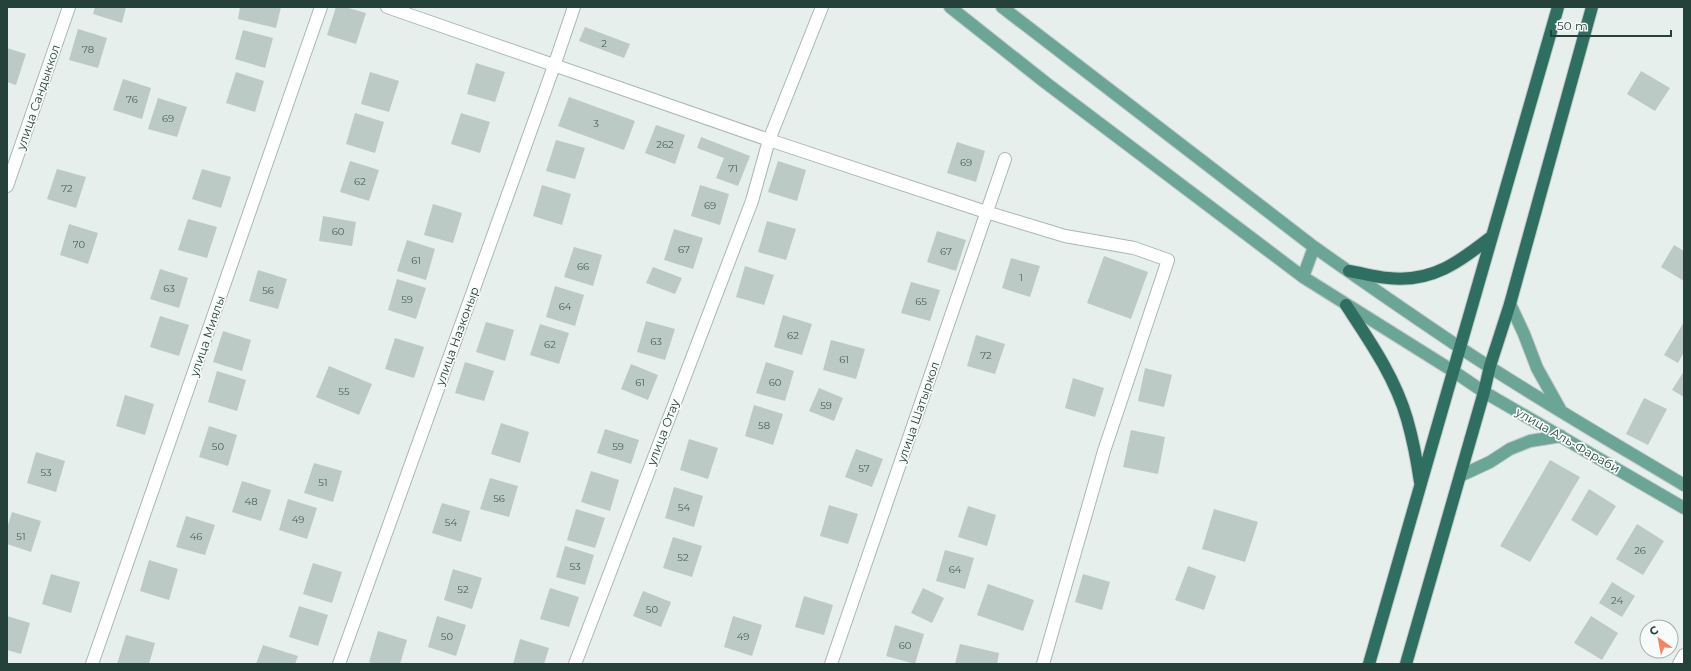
<svg xmlns="http://www.w3.org/2000/svg" width="1691" height="671" viewBox="0 0 1691 671" font-family="Montserrat,sans-serif">
	<style>
		.building { fill: #bbcac4 }
		.lines { fill: none; stroke-linecap: round; stroke-linejoin: round }
		.minor-casing { stroke: #a8b8b2; stroke-width: 14 }
		.major-casing { stroke: #c2cac8; stroke-width: 14 }
		.highway-casing { stroke: #c2cac8; stroke-width: 14 }
		.minor { stroke: #fff; stroke-width: 12 }
		.major { stroke: #6aa596; stroke-width: 12 }
		.highway { stroke: #2f6f62; stroke-width: 12 }
		.labels { text-anchor: middle; dominant-baseline: central; stroke-width: 3.5; stroke-linejoin: round; paint-order: stroke }
		.number-label { font-size: 10px; fill: #4a645c }
		.street-label { font-size: 12px; fill: #24423a; stroke: #f7fbf9 }
	</style>
	<rect width="100%" height="100%" fill="#e6efeb"/>
	<!-- building -->
	<path class="building" d="M95,7h31l-4,16 -29,-9z
		M240,7h41l-5,21 -38,-9z
		M336,7h9l21,6 -10,31 -29,-9z
		M585,27l45,17 -6,14 -45,-17z
		M78,29l29,9 -9,30 -29,-8z
		M243,30l30,8 -8,30 -30,-9z
		M7,48l19,6 -10,31 -9,-3z
		M476,63l29,9 -10,30 -28,-8z
		M1641,71l29,17 -15,23 -28,-17z
		M236,72l28,9 -9,31 -29,-9z
		M370,72l29,9 -10,31 -28,-8z
		M123,79l28,9 -9,31 -29,-9z
		M569,97l66,24 -11,29 -66,-24z
		M158,98l29,9 -10,30 -29,-8z
		M355,113l29,9 -9,31 -29,-9z
		M461,113l29,9 -10,31 -29,-9z
		M656,125l29,10 -10,29 -30,-11z
		M701,137l49,19 -12,30 -22,-8 8,-20 -27,-10z
		M556,140l29,8 -10,31 -29,-8z
		M957,142l28,9 -9,31 -29,-9z
		M350,161l29,9 -10,31 -29,-9z
		M778,161l28,9 -9,31 -29,-9z
		M57,169l29,8 -10,31 -29,-9z
		M202,169l29,8 -10,31 -29,-9z
		M542,185l29,9 -9,31 -29,-9z
		M700,185l29,9 -9,31 -29,-9z
		M433,204l29,9 -9,30 -29,-8z
		M323,216l33,6 -4,24 -33,-5z
		M188,219l29,8 -10,31 -29,-8z
		M767,221l29,8 -10,31 -28,-8z
		M69,224l29,9 -10,31 -28,-9z
		M674,229l29,9 -10,31 -29,-9z
		M937,231l29,9 -10,31 -29,-9z
		M407,240l28,9 -9,31 -29,-9z
		M1674,245l10,6v30l-23,-14z
		M574,247l28,8 -9,31 -29,-9z
		M1104,256l44,16 -17,47 -44,-16z
		M1011,258l29,8 -10,31 -28,-9z
		M745,266l29,9 -10,30 -28,-8z
		M653,267l29,11 -7,16 -29,-11z
		M160,269l28,9 -9,30 -29,-9z
		M258,270l29,9 -9,30 -29,-8z
		M397,279l29,9 -10,31 -28,-9z
		M911,282l29,8 -10,31 -29,-8z
		M555,286l29,9 -9,31 -29,-9z
		M783,315l29,9 -10,31 -28,-8z
		M160,316l29,9 -10,31 -29,-9z
		M646,321l29,8 -10,31 -28,-8z
		M486,322l28,8 -9,31 -29,-9z
		M1684,322v30l-6,11 -14,-8z
		M540,324l29,9 -10,31 -29,-9z
		M223,331l28,9 -9,31 -29,-9z
		M976,335l29,9 -10,30 -28,-8z
		M395,338l29,9 -10,31 -29,-9z
		M831,340l34,9 -9,30 -33,-9z
		M465,362l29,9 -10,30 -29,-8z
		M766,362l28,9 -9,30 -29,-8z
		M631,364l27,11 -10,25 -27,-11z
		M329,366l43,18 -13,31 -43,-18z
		M1145,368l27,7 -8,32 -26,-6z
		M217,371l29,9 -9,31 -29,-9z
		M1684,371v26l-12,-7z
		M1073,378l31,10 -9,29 -30,-9z
		M819,388l24,10 -9,23 -25,-10z
		M125,395l29,9 -9,31 -29,-9z
		M1644,398l23,11 -19,36 -22,-11z
		M754,405l29,9 -10,31 -28,-9z
		M501,423l28,9 -9,31 -29,-9z
		M209,426l28,9 -9,31 -29,-9z
		M605,429l34,11 -8,24 -34,-11z
		M1131,430l34,7 -7,37 -35,-7z
		M689,439l29,9 -10,31 -28,-9z
		M856,449l27,10 -11,28 -27,-10z
		M36,452l29,9 -9,31 -29,-9z
		M1550,460l30,17 -50,85 -30,-16z
		M314,463l28,8 -9,31 -29,-9z
		M591,471l28,9 -9,31 -29,-9z
		M490,478l28,8 -9,31 -29,-8z
		M242,481l29,9 -10,31 -29,-9z
		M674,487l29,9 -9,31 -29,-9z
		M1589,489l27,17 -19,30 -26,-16z
		M288,499l29,9 -10,31 -28,-9z
		M442,503l28,8 -9,31 -29,-9z
		M829,505l29,9 -10,30 -28,-8z
		M968,506l28,9 -9,31 -29,-9z
		M576,509l29,9 -10,30 -28,-8z
		M1214,509l44,13 -13,40 -43,-13z
		M12,512l29,9 -10,31 -24,-8v-16z
		M186,516l29,9 -10,30 -29,-8z
		M1637,524l27,17 -21,34 -27,-16z
		M673,537l29,9 -10,31 -29,-9z
		M565,546l29,9 -9,30 -29,-8z
		M945,550l29,8 -9,31 -29,-8z
		M149,560l29,9 -9,31 -29,-9z
		M313,563l29,9 -10,31 -29,-9z
		M1188,566l28,10 -12,34 -29,-10z
		M453,569l29,9 -10,31 -28,-9z
		M51,574l29,8 -9,31 -29,-9z
		M1083,574l27,8 -8,28 -27,-8z
		M1612,582l23,14 -13,21 -23,-14z
		M988,584l46,16 -11,31 -46,-16z
		M550,588l29,9 -10,30 -29,-8z
		M923,588l21,10 -12,25 -21,-10z
		M643,591l28,11 -10,25 -28,-11z
		M804,596l29,9 -9,30 -29,-8z
		M299,606l29,9 -10,31 -29,-9z
		M7,616l23,7 -9,31 -14,-4z
		M437,616l29,9 -10,31 -28,-9z
		M733,616l29,9 -10,31 -28,-9z
		M1591,616l27,17 -16,27 -28,-17z
		M895,625l29,9 -9,30 -29,-8z
		M378,631l29,9 -7,24h-25l-6,-2z
		M126,635l29,8 -6,21h-32z
		M520,639l29,9 -5,16h-31z
		M960,644l39,9 -2,11h-42z
		M263,645l35,11 -3,8h-39z"/>
	<g class="lines">
		<!-- minor casing -->
		<g class="minor-casing">
			<path id="minor" d="M387,7l382,133 217,72 79,24 69,12 34,12 -64,191 -61,213
				M7,186l62,-179
				M92,664l229,-657
				M339,664l215,-598 20,-59
				M575,664l177,-463 17,-61 53,-133
				M831,664l174,-505
				M1679,664l5,-9"/>
		</g>
		<!-- major casing -->
		<g class="major-casing">
			<path id="major" d="M950,7l96,76 257,194 150,94 31,21 200,116
				M1002,7l312,240c48,34 96,67 145,100 73,49 150,93 225,138
				M1303,277l11,-30
				M1510,304l14,30 13,34 24,43
				M1460,476l30,-14 20,-13 20,-8 31,-5"/>
		</g>
		<!-- highway casing -->
		<g class="highway-casing">
			<path id="highway" d="M1349,271c13,2 26,6 39,7 44,5 71,-16 103,-41
				M1346,305c23,35 49,72 61,114 6,21 10,42 13,63
				M1369,664l189,-657
				M1406,664l78,-272 6,-26 20,-62 82,-297"/>
		</g>
		<!-- minor -->
		<use href="#minor" class="minor"/>
		<!-- major -->
		<use href="#major" class="major"/>
		<!-- highway -->
		<use href="#highway" class="highway"/>
	</g>
	<g class="labels">
		<!-- number labels -->
		<g class="number-label">
			<text x="604" y="43">2</text>
			<text x="88" y="49">78</text>
			<text x="132" y="99">76</text>
			<text x="168" y="118">69</text>
			<text x="596" y="123">3</text>
			<text x="665" y="144">262</text>
			<text x="966" y="162">69</text>
			<text x="733" y="168">71</text>
			<text x="360" y="181">62</text>
			<text x="67" y="188">72</text>
			<text x="710" y="205">69</text>
			<text x="338" y="231">60</text>
			<text x="79" y="244">70</text>
			<text x="684" y="249">67</text>
			<text x="946" y="251">67</text>
			<text x="416" y="260">61</text>
			<text x="583" y="266">66</text>
			<text x="1021" y="277">1</text>
			<text x="169" y="288">63</text>
			<text x="268" y="290">56</text>
			<text x="407" y="299">59</text>
			<text x="921" y="301">65</text>
			<text x="565" y="306">64</text>
			<text x="793" y="335">62</text>
			<text x="656" y="341">63</text>
			<text x="550" y="344">62</text>
			<text x="986" y="355">72</text>
			<text x="844" y="359">61</text>
			<text x="640" y="382">61</text>
			<text x="775" y="382">60</text>
			<text x="344" y="391">55</text>
			<text x="826" y="405">59</text>
			<text x="764" y="425">58</text>
			<text x="218" y="446">50</text>
			<text x="618" y="446">59</text>
			<text x="864" y="468">57</text>
			<text x="46" y="472">53</text>
			<text x="323" y="482">51</text>
			<text x="499" y="498">56</text>
			<text x="251" y="501">48</text>
			<text x="684" y="507">54</text>
			<text x="298" y="519">49</text>
			<text x="451" y="522">54</text>
			<text x="21" y="536">51</text>
			<text x="196" y="536">46</text>
			<text x="1640" y="550">26</text>
			<text x="683" y="557">52</text>
			<text x="575" y="566">53</text>
			<text x="955" y="569">64</text>
			<text x="463" y="589">52</text>
			<text x="1617" y="600">24</text>
			<text x="652" y="609">50</text>
			<text x="447" y="636">50</text>
			<text x="743" y="636">49</text>
			<text x="905" y="645">60</text>
		</g>
		<!-- street labels -->
		<g class="street-label">
			<text transform="translate(38 97) rotate(-71)">улица Сандыккол</text>
			<text transform="translate(207 336) rotate(-71)">улица Миялы</text>
			<text transform="translate(457 336) rotate(-70)">улица Назконыр</text>
			<text transform="translate(918 412) rotate(-71)">улица Шатыркол</text>
			<text transform="translate(663 432) rotate(-69)">улица Отау</text>
			<text transform="translate(1568 440) rotate(30)">улица Аль-Фараби</text>
		</g>
	</g>
	<!-- border -->
	<rect width="1691" height="671" fill="none" stroke="#24423a" stroke-width="16"/>
	<!-- north arrow -->
	<g transform="translate(1659 639) rotate(328)"><circle r="19" fill="#f7fbf9" stroke="#a3b1ad"/>
	<path d="M0-3L7 15L0 10L-7 15Z" fill="#f4845f"/>
	<text y="-6" font-size="11" font-weight="bold" text-anchor="middle" fill="#24423a">С</text>
	</g>
	<!-- scale -->
	<path d="M1551 30v6h120v-6" fill="none" stroke="#24423a" stroke-width="2"/>
	<text x="1557" y="30" font-size="12" fill="#24423a" stroke="#f7fbf9" stroke-width="3" paint-order="stroke">50 m</text>
</svg>
